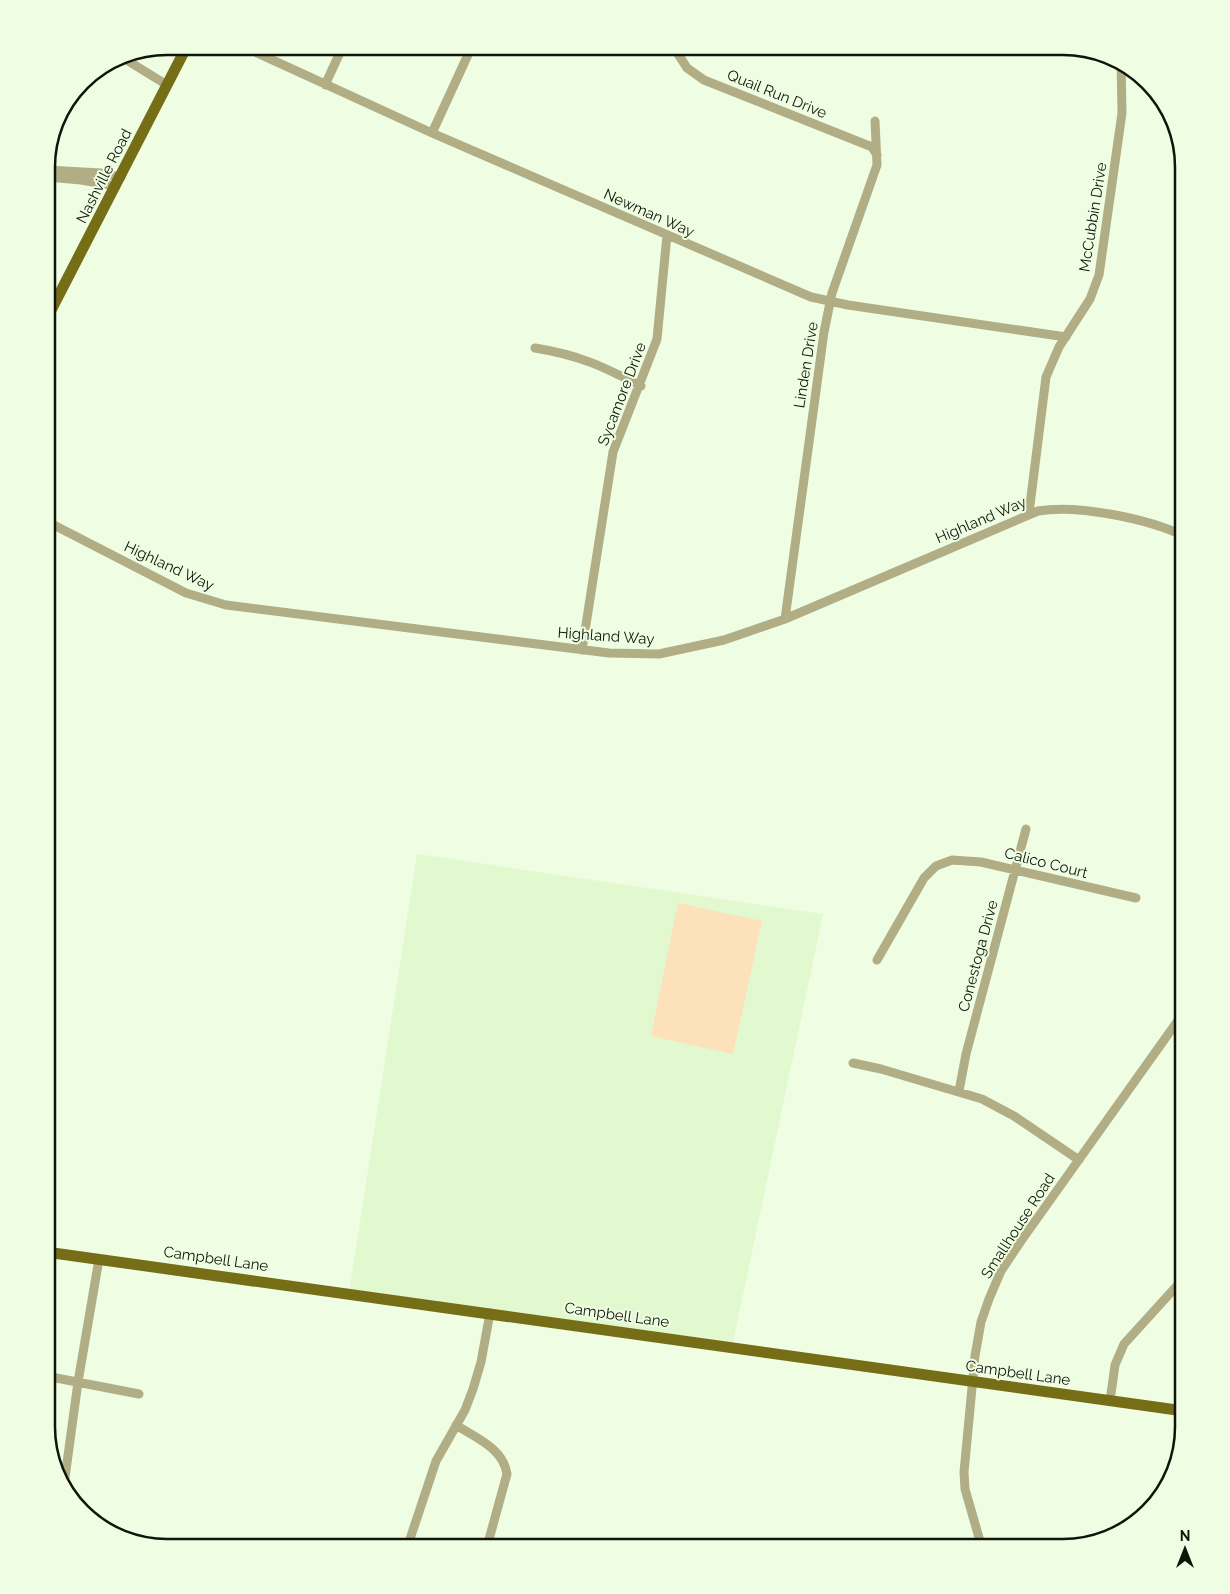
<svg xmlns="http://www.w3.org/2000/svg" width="1230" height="1594" viewBox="0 0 1230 1594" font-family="Raleway,sans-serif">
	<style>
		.built { fill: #e2f8cf }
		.pitch { fill: #fce1bb }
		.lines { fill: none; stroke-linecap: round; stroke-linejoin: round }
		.minor { stroke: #b1ae86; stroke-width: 9 }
		.major { stroke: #766e16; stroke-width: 11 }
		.labels { text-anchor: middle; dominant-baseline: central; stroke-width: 4; stroke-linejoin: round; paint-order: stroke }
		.street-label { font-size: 15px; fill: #0f1509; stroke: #effee3 }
		.rim { fill: none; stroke: #0f1509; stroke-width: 2.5 }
	</style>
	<rect width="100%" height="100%" fill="#effee3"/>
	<!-- built -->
	<path class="built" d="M417,854l406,60 -91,433 -383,-54z"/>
	<!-- pitch -->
	<path class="pitch" d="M678,903l84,18 -29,133 -82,-18z"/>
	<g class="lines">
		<!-- minor -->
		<path class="minor" d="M242,46l190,87 379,164 37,8 218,32
			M673,46l14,22 17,12 168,67 5,8
			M120,56l47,29
			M325,85l18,-39
			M432,133l40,-87
			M47,170l54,3 20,4
			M47,177l34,3 35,6
			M535,348c44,7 67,18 106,38
			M1029,513l17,-136 13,-30 31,-48 9,-24 23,-162 -1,-51
			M46,521l140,72 40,12 383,48 50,1 65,-14 61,-21 253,-108c39,-7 111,8 146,25
			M785,619l39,-287 8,-39 45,-128 -2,-44
			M582,650l31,-198 44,-113 10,-104
			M877,960l47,-82 12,-12 16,-6 29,2 155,36
			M853,1063l28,6 101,30 32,17 65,44
			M959,1091l7,-37 60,-225
			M46,1376l93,18
			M1110,1401l5,-36 9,-21 60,-66
			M456,1425c20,13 47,23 51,49l-19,69 1,5
			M64,1485l14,-103 21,-123
			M407,1548l29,-87 29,-51 8,-21 8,-27 9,-49
			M982,1548l-17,-59 -1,-17 11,-116 6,-34 8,-23 12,-28 20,-30 163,-229"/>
		<!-- major -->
		<path class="major" d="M46,320l141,-274
			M46,1252l1138,159"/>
	</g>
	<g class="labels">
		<!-- street labels -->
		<g class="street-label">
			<text transform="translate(777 94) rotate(22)">Quail Run Drive</text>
			<text transform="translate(104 176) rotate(-63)">Nashville Road</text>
			<text transform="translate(649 213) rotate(24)">Newman Way</text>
			<text transform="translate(1093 217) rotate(-81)">McCubbin Drive</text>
			<text transform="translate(806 365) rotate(-81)">Linden Drive</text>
			<text transform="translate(622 394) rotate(-69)">Sycamore Drive</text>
			<text transform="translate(981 520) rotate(-23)">Highland Way</text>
			<text transform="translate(169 566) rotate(25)">Highland Way</text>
			<text transform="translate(606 636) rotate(4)">Highland Way</text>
			<text transform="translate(1046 863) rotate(14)">Calico Court</text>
			<text transform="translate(978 956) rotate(-75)">Conestoga Drive</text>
			<text transform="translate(1018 1226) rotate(-57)">Smallhouse Road</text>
			<text transform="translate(216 1259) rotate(8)">Campbell Lane</text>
			<text transform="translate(617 1315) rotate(8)">Campbell Lane</text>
			<text transform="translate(1018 1373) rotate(8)">Campbell Lane</text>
		</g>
	</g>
	<!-- crop -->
	<path d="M0 0H1230V1594H0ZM167 55H1063A112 112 0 0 1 1175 167V1427A112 112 0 0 1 1063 1539H167A112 112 0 0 1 55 1427V167A112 112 0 0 1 167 55Z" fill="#effee3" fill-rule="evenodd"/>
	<path class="rim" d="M167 55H1063A112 112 0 0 1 1175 167V1427A112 112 0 0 1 1063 1539H167A112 112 0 0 1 55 1427V167A112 112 0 0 1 167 55Z"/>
	<!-- north arrow -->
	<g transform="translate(1185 1549)" stroke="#effee3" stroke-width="4" paint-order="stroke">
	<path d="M0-4L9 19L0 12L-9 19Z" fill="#0f1509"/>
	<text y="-8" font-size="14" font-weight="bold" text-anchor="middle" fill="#0f1509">N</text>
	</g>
</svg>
